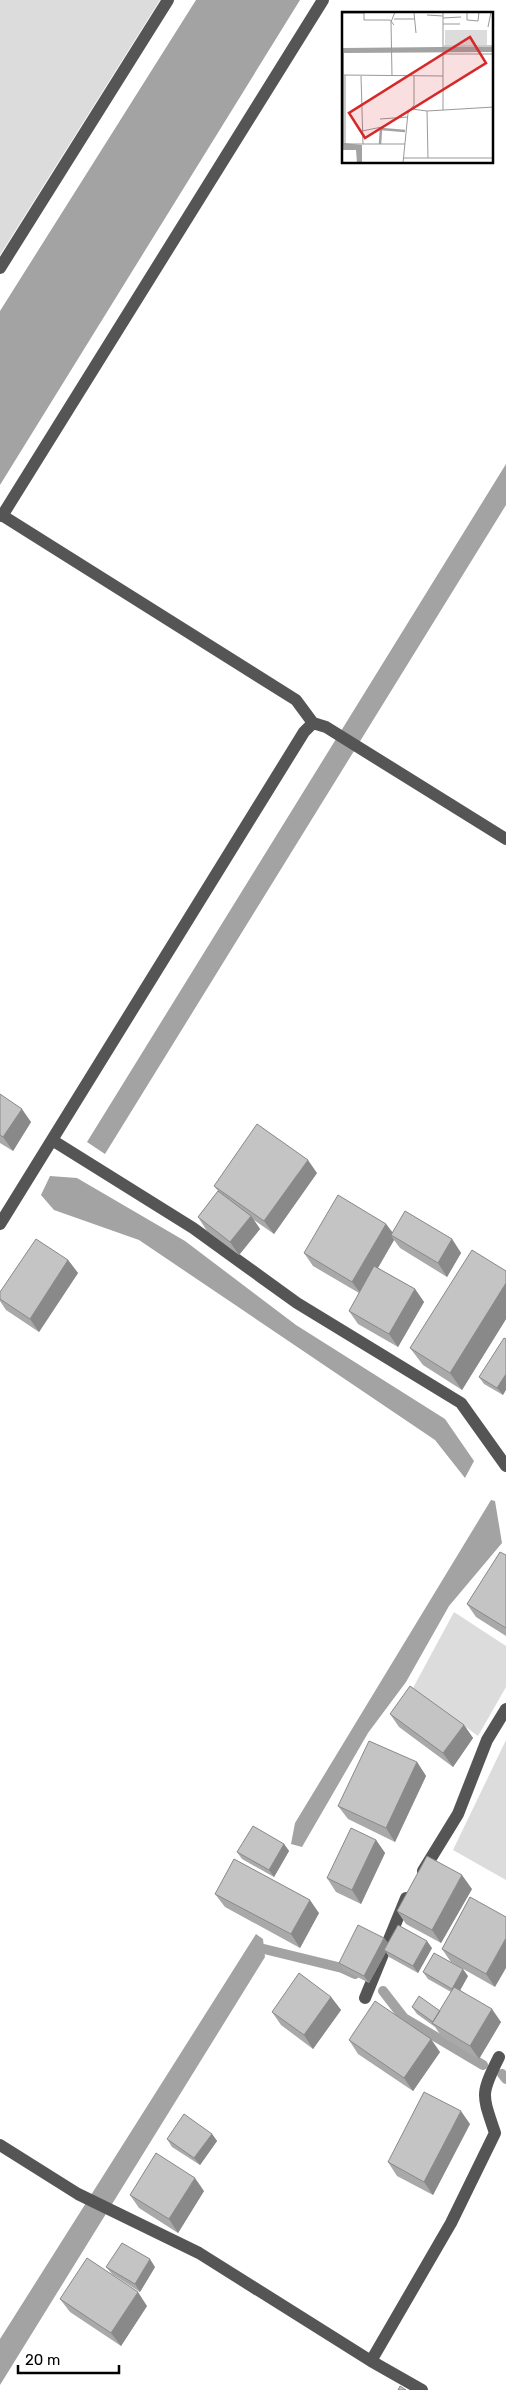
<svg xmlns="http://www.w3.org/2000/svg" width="506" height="2390" viewBox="0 0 506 2390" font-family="Rubik,sans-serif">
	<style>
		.green { fill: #dcdcdc }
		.water { fill: #a3a3a3 }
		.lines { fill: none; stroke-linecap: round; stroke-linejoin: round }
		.stream { stroke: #a3a3a3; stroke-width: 10 }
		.minor { stroke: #555; stroke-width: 12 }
		.wall { fill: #a9a9a9 }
		.shaded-wall { fill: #898989 }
		.building { fill: #c4c4c4; stroke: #898989 }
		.inset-river { fill: none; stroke: #a3a3a3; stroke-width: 2.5 }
		.inset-road { fill: none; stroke: #999; stroke-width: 1 }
		.view { fill: #d62828; fill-opacity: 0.15; stroke: #d62828; stroke-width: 2.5 }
		.inset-edge { fill: none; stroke: #000; stroke-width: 2.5 }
	</style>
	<rect width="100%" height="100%" fill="#fff"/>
	<!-- green -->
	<path class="green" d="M0,0h160l-160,255z
		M454,1612l52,34v41l-28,49 -65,-48z
		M506,1740v140l-53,-30z"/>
	<!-- water -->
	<path class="water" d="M196,0h104l-300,485v-174z
		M506,464v41l-401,649 -18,-12z
		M50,1176l27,2 108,63 111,84 149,94 29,42 -9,17 -30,-38 -296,-200 -85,-30 -13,-15z
		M491,1500l4,1 7,42 -53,63 -43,76 -38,51 -66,114 -11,-3 4,-21z
		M256,1934l7,5 2,18 -265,428v-46z"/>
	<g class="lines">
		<!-- stream -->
		<path class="stream" d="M264,1949l78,19 13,6
			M383,1991l21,27 79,47
			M502,2074l4,5"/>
		<!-- minor -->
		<path class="minor" d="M0,268l168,-268
			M0,514l296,186 17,23
			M2,516l321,-516
			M52,1140l141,88 104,75 164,100 45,63
			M0,1224l304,-492 9,-9 13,4 180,112
			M423,1871l35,-57 29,-74 19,-31
			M365,1998l41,-100
			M0,2145l78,49 121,59 172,108 51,29
			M371,2361l80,-138 44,-90c-13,-39 -15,-38 4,-76"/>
	</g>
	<!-- wall -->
	<path class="wall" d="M0,1094l31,28 -18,29 -13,-8z
		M317,1173l-43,61 -20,-14 6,9 -21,26 -32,-24 -9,-14 20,-26 -4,-5z
		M386,1224l6,8 60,7 9,14 -14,24 -47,-29 -6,-8 -16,28 37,21 9,13 -26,45 -40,-23 -9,-13 10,-18 -46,-27 -9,-13z
		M68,1260l10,13 -39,59 -33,-22 -6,-9v-9z
		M506,1271v48l-44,71 -39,-25 -13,-17z
		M506,1339l-3,56 -19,-11 -5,-7z
		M506,1555v81l-30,-19 -9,-13z
		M390,1714l74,11 9,13 -20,29 -54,-40z
		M417,1762l9,14 -31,66 -47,-23 -10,-13z
		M376,1840l9,13 -24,51 -25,-12 -9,-14z
		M284,1844l5,7 -15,26 -32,-18 -5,-7z
		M472,1889l-31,54 -35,-19 -9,-13z
		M215,1894l104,19 -19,35 -75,-41z
		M470,1897l25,90 -44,-25 -9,-13z
		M384,1938l4,5 44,5 -14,25 -29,-16 -3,-5 -17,31 -25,-13 -5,-7z
		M423,1972l45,4 -8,14 41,32 -22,37 -37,-22 -7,-10 -18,-13 -5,-7 28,4 11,-19 -23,-13z
		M331,1997l10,13 -28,39 -32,-24 -9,-13z
		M349,2040l91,12 -27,39 -55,-37z
		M470,2124l-37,71 -36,-19 -9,-14z
		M212,2134l5,7 -17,24 -28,-18 -5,-8z
		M204,2191l-26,42 -39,-25 -9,-13z
		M106,2267h49l-15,25 -28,-18z
		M60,2299l87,7 -26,40 -51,-34z"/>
	<!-- shaded-wall -->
	<path class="shaded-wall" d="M22,1109l9,13 -18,29 -10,-14z
		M308,1160l9,13 -43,61 -10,-13z
		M251,1216l9,13 -21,26 -9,-13z
		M386,1224l10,13 -5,-2 3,5 -32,55 -10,-13z
		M452,1239l9,14 -14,24 -9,-14z
		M68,1260l10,13 -39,59 -9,-13z
		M506,1283v36l-44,71 -12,-17z
		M415,1289l9,13 -26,45 -9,-13z
		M506,1374v16l-3,5 -6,-7z
		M464,1725l9,13 -20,29 -10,-14z
		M417,1762l9,14 -31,66 -9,-14z
		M376,1840l9,13 -24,51 -9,-14z
		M284,1844l5,7 -15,26 -5,-7z
		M462,1875l10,14 -31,54 -9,-13z
		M310,1900l9,13 -19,35 -9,-14z
		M384,1938l5,7 -5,5 2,2 -17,31 -5,-7z
		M506,1938v30l-11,19 -9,-13z
		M427,1941l5,7 -14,25 -5,-7z
		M463,1969l5,7 -11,20 -5,-7z
		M331,1997l10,13 -28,39 -9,-14z
		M492,2009l9,13 -22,37 -9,-13z
		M431,2039l9,13 -27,39 -9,-13z
		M461,2111l9,13 -37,71 -9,-13z
		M212,2134l5,7 -17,24 -6,-7z
		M195,2178l9,13 -26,42 -9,-14z
		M150,2259l5,8 -15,25 -5,-8z
		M138,2292l9,14 -26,40 -10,-13z"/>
	<!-- building -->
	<path class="building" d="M0,1094l22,15 -19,28 -3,-2z
		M257,1124l51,36 -44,61 -50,-35z
		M218,1191l33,25 -21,26 -32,-25z
		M338,1195l48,29 -34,58 -48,-29z
		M405,1211l47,28 -14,24 -47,-28z
		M36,1239l32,21 -38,59 -30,-20v-7z
		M472,1250l34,21v12l-56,90 -40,-25z
		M374,1266l41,23 -26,45 -40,-23z
		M504,1338l2,1v35l-9,14 -18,-11z
		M500,1552l6,3v73l-39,-24z
		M410,1686l54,39 -21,28 -53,-39z
		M369,1741l48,21 -31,66 -48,-22z
		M253,1826l31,18 -15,26 -32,-18z
		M351,1828l25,12 -24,50 -25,-12z
		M427,1856l35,19 -30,55 -35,-19z
		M234,1859l76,41 -19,34 -76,-40z
		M470,1897l36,20v21l-20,36 -44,-25z
		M358,1925l26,13 -20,38 -25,-13z
		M398,1925l29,16 -14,25 -29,-16z
		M434,1953l29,16 -11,20 -29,-17z
		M299,1973l32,24 -27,38 -32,-23z
		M454,1987l38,22 -22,37 -38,-23z
		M419,1996l21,15 -7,11 -21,-15z
		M375,2001l56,38 -27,39 -55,-38z
		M424,2092l37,19 -37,71 -36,-20z
		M184,2114l28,20 -18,24 -27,-19z
		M156,2153l39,25 -26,41 -39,-24z
		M122,2243l28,16 -15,25 -29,-17z
		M87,2258l51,34 -27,41 -51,-34z
		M400,2386l6,4h-8z"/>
	<!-- overview -->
	<g transform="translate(342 12)">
		<rect width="151" height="151" fill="#fff"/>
		<path d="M103,18h42v15h-42z" fill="#dcdcdc"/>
		<path d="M100,35h51l1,5 -150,1v90l18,2v18h-5l-1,-13h-14v-102z" fill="#a3a3a3"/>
		<path class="inset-river" d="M39,117l24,2M38,132l1,-15"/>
		<path class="inset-road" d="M101,0v64M125,0v8l11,1 1,-9M0,1h22v7h26l4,5M72,1l2,20M85,3l16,1M101,6l18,-1M52,7h21M101,12h17M146,15l3,-15M102,34h50M102,42h50M0,63l101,1v34M3,63v69M19,64l2,68M50,64l-1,-54 4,-10M70,97l15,2 67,-4M85,99l1,47M38,107l28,-2M20,119l20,-4M0,132h63M61,146h91M61,151l5,-50 6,-8v-29"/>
		<path class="view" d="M128,25l16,26 -121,75 -16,-25z"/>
		<rect width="151" height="151" class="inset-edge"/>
	</g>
	<!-- scale -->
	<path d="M18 2365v8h101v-8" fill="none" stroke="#000000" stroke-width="2.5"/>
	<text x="25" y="2365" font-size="15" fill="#000000" stroke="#ffffff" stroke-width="4" paint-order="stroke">20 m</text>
</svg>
